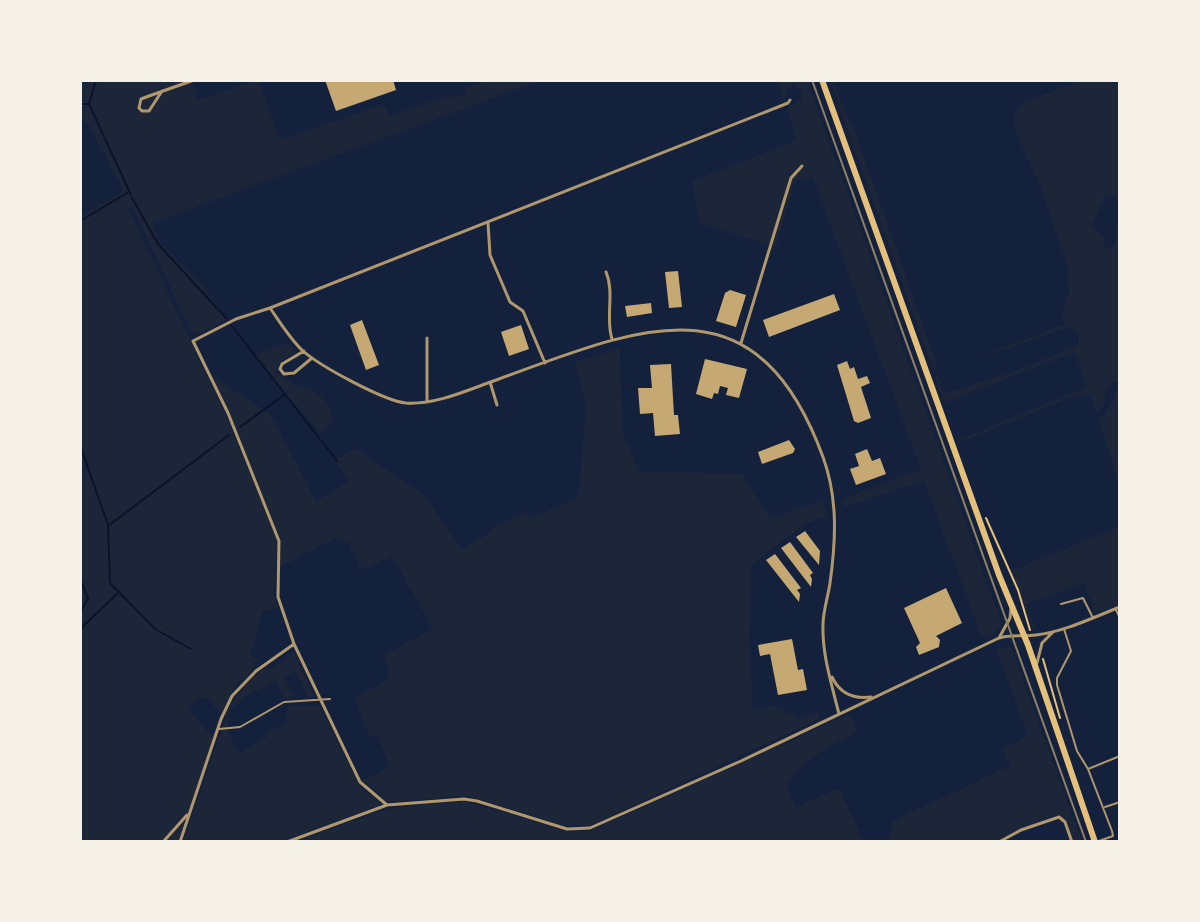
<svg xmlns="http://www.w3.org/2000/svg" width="1200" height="922" viewBox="0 0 1200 922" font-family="Arial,sans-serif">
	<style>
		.green { fill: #1d2539; fill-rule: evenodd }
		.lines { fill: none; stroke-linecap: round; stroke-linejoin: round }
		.stream { stroke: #0b132b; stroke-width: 2 }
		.building { fill: #c6a872 }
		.path { stroke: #e5c07b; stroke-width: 2 }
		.service { stroke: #b1986c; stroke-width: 2 }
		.minor { stroke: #b1986c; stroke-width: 3 }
		.primary { stroke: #e5c07b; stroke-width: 6 }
		.rail { stroke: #918062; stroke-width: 2 }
	</style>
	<rect width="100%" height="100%" fill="#14213d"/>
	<!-- green -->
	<path class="green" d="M80,80h18l-1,6 3,-6h91l7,20 60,-20 22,60 104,-36 6,12 58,-21 5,3 13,-4v-6l23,-8h53l-390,143 8,20 40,39 28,37 -27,14 -10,-1 -58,-124h-5l96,204 54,130 -4,53 4,13 -15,3 -13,44 7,4 -6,13 -15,13 -15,28 -16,-16 -6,1 -11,10 25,30 -35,104h-98v-626l40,-22 3,-5 -34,-63 -9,-7z
		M777,80h30l195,545 -11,11 -9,1 -58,-156 -80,26 -2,-8 79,-30 -108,-291 -18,2 -19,67 -76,-24 -8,-42 105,-41 -10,-31 15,-10 -1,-9 -7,-5c-9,3 -7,10 -10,17z
		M830,80h4l9,29 11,20 84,239 -5,2z
		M1082,80h38v123l-6,-7 -8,-2 -14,30 12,13v10l5,2 6,-5 2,-17 3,-2v157h-7l-8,9c-1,11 2,14 -9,21l-6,-18 -22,4 -109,45 -1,-3 129,-53 -12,-35 -131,51 -9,-27 20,-10 111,-42 -1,-3 -4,-1 8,-28 -2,-28 -28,-81 -23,-51 -2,-13 3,-10 8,-7zM1069,327l10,6v10l-3,3 -58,24 -74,24 -6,-18 2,-4z
		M288,342l9,10 -18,10 -2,11c24,20 47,9 57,48l-14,12 -67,-77z
		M620,348l2,83 17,40 103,3 29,44 53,-18 2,16 -21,8 -54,41 -2,76 4,69 14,-4 16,1 4,7h7l3,6 20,-7 4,5 -232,108h-24l-89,-28 -13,-2 -75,6 -25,-22 27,-13 -13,-32 -7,2 -16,-39 32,-18 3,-9 -4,-17 48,-25 -41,-73 -30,14 -13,-26 -14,-6 -55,29 1,-26 -51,-127 -18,-38 58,38 46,87 33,-20 -14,-22 21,-11 69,48 37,53 21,-12 13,-12 30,-13 6,5 46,-19 8,-91 -11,-45z
		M1120,385v103l-21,-67 6,-6z
		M1120,526v78l-25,9 -11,-30 -58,21 11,27 -4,-2 -22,-58z
		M1011,647l71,195h-8l-7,-20 -9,-7 -37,13 -26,14h-106l3,-21 118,-55 -8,-18 26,-12 -32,-88z
		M294,652l20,44 -5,2 -14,-27 -11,6 10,20 -9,2 -9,-18c-33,16 -67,29 -36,72l26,-15 4,-8 16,-6 2,-19 32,1 38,78 23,20 -101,38h-97l46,-134c10,-17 21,-30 38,-41l2,2z
		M850,714l7,18c-27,14 -51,26 -70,51l8,24h2l39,-18 4,1 24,52h-570l96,-34 74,-7 102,30h24z"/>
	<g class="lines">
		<!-- stream -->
		<path class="stream" d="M80,104h9l7,-24
			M89,104l42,91
			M132,198l26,46 68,74
			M80,221l47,-28
			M232,326l105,135
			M240,427l44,-32
			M80,445l28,80
			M80,579l8,19 -8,15
			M80,629l37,-35
			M191,649l-36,-20 -45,-46 -2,-57 121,-91"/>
	</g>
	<!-- building -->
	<path class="building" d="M325,80h68l3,10 -60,21z
		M678,271l4,36 -13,1 -4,-36z
		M730,290l16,5 -10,32 -20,-6 9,-28z
		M834,294l6,16 -71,27 -6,-17z
		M651,303l1,10 -25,4 -2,-11z
		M362,320l17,45 -13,5 -16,-45z
		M521,325l8,24 -20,7 -8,-24z
		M705,359l42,10 -8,29 -13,-3 2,-7 -8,-2 -2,8 -4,-1 -2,6 -16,-5z
		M847,361l3,8 4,-2 4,12 9,-3 3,7 -9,4 10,31 -13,5 -4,-2 -17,-56z
		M671,364l3,51h4l2,19 -25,2 -2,-23 -13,1 -2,-26h14l-2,-23z
		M789,440l6,9 -2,4 -31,11 -4,-12z
		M867,449l5,12 8,-3 6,16 -30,11 -6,-16 9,-3 -4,-12z
		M805,531l15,20 -1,14 -23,-28z
		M790,542l23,31 -3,2 2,4 -1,8 -30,-39z
		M775,554l26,34 -4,2 3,4 -1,8 -33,-42z
		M946,588l16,35 -26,13 4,4 -1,7 -20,8 -3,-8 4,-4 -16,-35z
		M792,639l6,31 5,-1 4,21 -29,5 -8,-41 -10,2 -2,-11z"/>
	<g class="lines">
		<!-- path -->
		<path class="path" d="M986,518l32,72 12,40
			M1043,659l17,59"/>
		<!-- service -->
		<path class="service" d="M1061,604l22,-6 9,18
			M1116,610l3,6
			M1064,629l7,22 -14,27v7l20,66 11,18 24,62 1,5 -14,5
			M219,729l21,-2 44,-25 46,-3
			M1088,769l32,-13
			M1105,807l15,-5"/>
		<!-- minor -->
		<path class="minor" d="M162,91l-13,20h-7l-3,-3 2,-9 8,-3 45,-16
			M488,223l2,32 20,47 13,9 22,52
			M606,272c9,21 -1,46 6,67
			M270,308c10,14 20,31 33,43 17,15 81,50 103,52 31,2 64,-14 93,-24 142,-52 257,-104 324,78 15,41 13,83 7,126 -2,14 -7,28 -7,42 -1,30 9,60 16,89
			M427,338v64
			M741,343l50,-165 11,-12
			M304,351l-22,13 -2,5 4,5 10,-1 18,-15
			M490,382l7,23
			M999,638l11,-20 1,-9
			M1037,663l5,-20 11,-11
			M832,677c8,17 21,22 39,20
			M387,805l-27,-23 -66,-138 -16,-47 1,-56 -51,-128 -35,-72 43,-22 34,-11 518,-205 2,-3
			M163,842l24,-27
			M180,842l41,-123 11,-23 24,-25 38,-27
			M287,842l100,-37 77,-6 13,2 90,28 23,-1 151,-67 258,-123c13,-4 24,-1 37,-3 28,-3 58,-18 84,-28
			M999,842l22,-12 38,-13 6,5 7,20"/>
		<!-- primary -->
		<path class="primary" d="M822,80l177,495 29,70 67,197"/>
		<!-- rail -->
		<path class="rail" d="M812,80l274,762"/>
	</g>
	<!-- border -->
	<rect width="1200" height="922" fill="none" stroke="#f6f1e7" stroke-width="164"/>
</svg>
